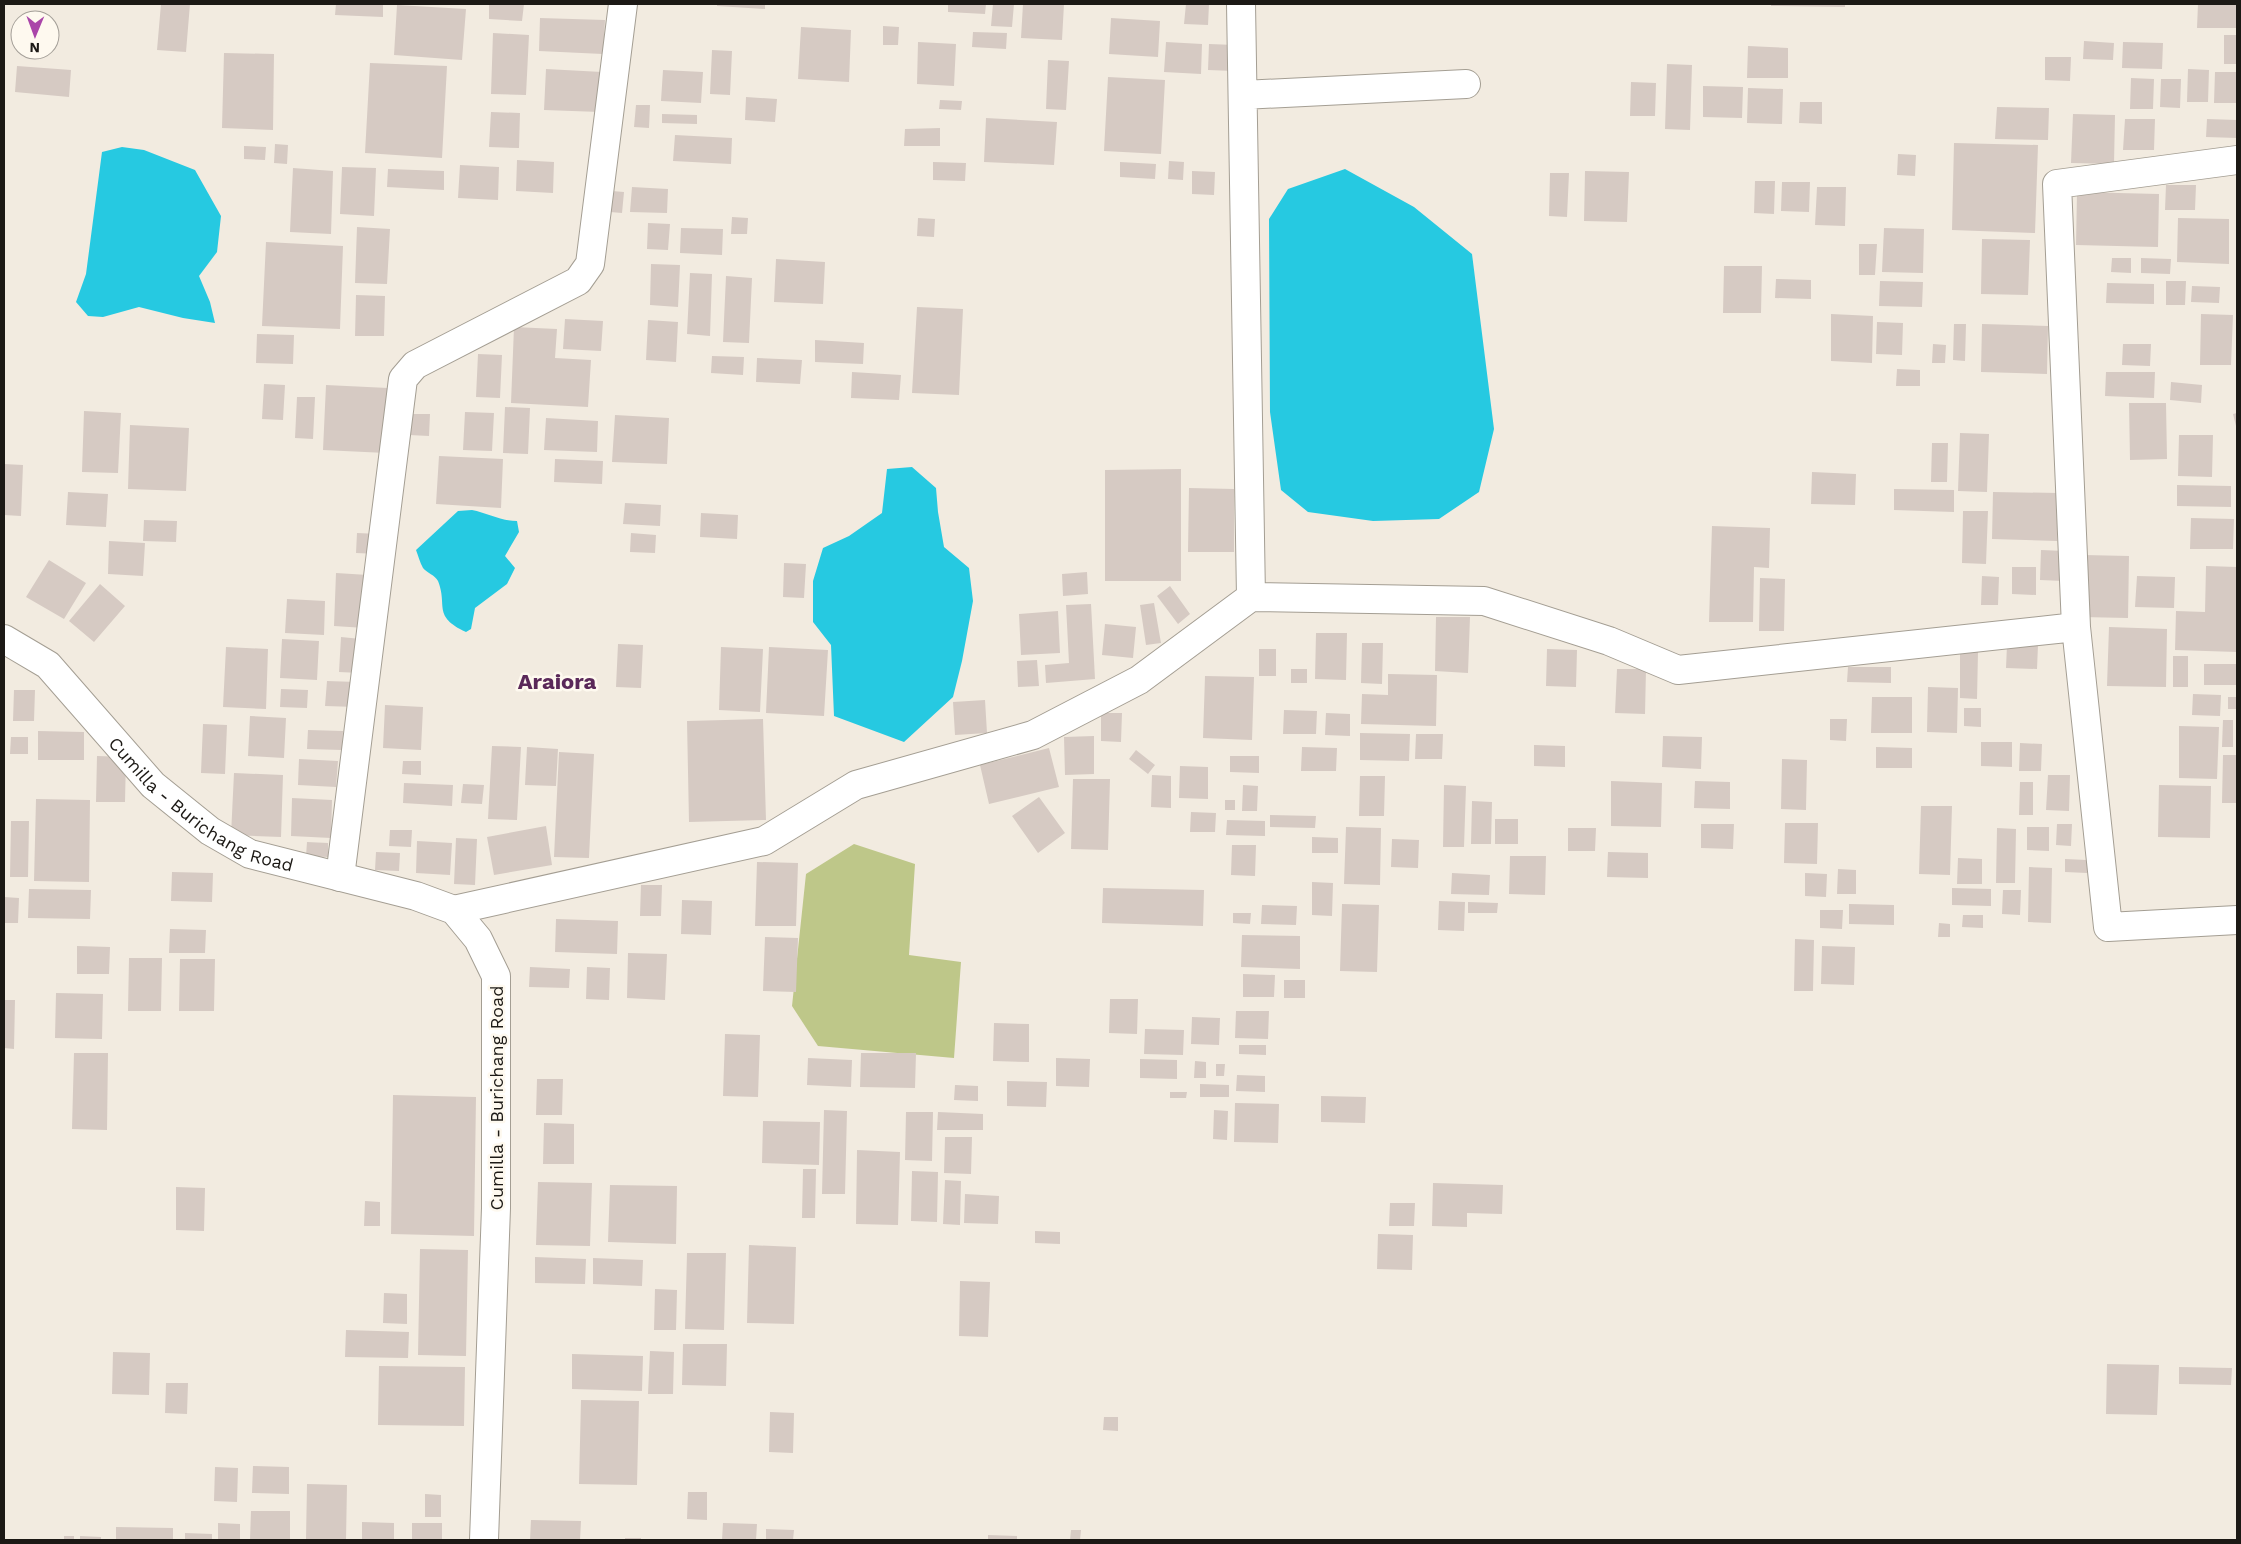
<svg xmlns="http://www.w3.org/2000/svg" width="2241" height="1544" viewBox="0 0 2241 1544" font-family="'Work Sans',sans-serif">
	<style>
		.green { fill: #bec789 }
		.water { fill: #26c9e1 }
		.building { fill: #d6cac3 }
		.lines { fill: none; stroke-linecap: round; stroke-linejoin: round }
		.minor-casing { stroke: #a49e93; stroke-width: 30 }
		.secondary-casing { stroke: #a49e93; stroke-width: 30 }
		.minor { stroke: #fff; stroke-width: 28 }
		.secondary { stroke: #fff; stroke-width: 28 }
		.labels { text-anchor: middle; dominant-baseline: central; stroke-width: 5; stroke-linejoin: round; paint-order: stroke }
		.street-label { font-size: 18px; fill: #1c1915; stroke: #fef9ef }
		.district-label { font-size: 22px; font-weight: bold; fill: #5a2859; stroke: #fef9ef }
	</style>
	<rect width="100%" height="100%" fill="#f2ebe0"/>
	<!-- green -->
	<path class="green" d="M854,844l61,20 -6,91 52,7 -7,96 -136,-12 -26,-40 14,-132z"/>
	<!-- water -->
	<path class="water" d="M122,147l22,3 51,20 26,46 -4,36 -18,24 11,26 5,21 -32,-5 -44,-11 -36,10 -15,-1 -12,-14 10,-28 16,-122z
		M1345,169l69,38 58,47 22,175 -15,63 -40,27 -66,2 -65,-9 -27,-22 -11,-78 -1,-193 19,-30z
		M912,467l24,21 2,24 6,35 25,21 4,33 -11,60 -9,36 -49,45 -70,-26 -3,-71 -18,-23v-41l10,-33 26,-12 33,-23 5,-44z
		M472,510c15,3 29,11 45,11l2,11 -14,24 10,12 -8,16 -32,24 -4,21 -5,3c-34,-16 -18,-26 -28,-51 -3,-6 -11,-8 -15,-13 -3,-5 -5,-13 -7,-18l42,-39z"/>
	<!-- building -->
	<path class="building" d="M161,4h29l-4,48 -29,-2z
		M336,4h47v13l-48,-2z
		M489,4h35l-2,17 -33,-2z
		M717,4h48v5l-48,-3z
		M948,4h38l-1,10 -37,-2z
		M993,4h21l-2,23 -21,-1z
		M1023,4h41l-2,36 -41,-2z
		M1186,4h23l-1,21 -24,-1z
		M1771,4h74v3l-74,-1z
		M2198,4h39v24h-40z
		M397,5l69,4 -4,51 -68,-5z
		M540,18l65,2 -2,34 -64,-3z
		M1111,18l49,3 -2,36 -49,-3z
		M883,26l16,1 -1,18h-15z
		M801,27l50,3 -2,52 -51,-3z
		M973,32l34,1 -1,16 -34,-2z
		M493,33l36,2 -3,60 -35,-1z
		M2224,35h13v29h-13z
		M2084,41l30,2 -1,17 -30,-1z
		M918,42l38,2 -2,42 -37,-2z
		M1166,42l36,2 -1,30 -37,-2z
		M2123,42l40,1 -1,26 -40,-1z
		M1209,44l26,1 -1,26 -26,-1z
		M1748,46l40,2v30h-41z
		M712,50l20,1 -2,44 -20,-1z
		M224,53l50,1 -1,76 -51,-2z
		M2045,57h26l-1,24 -25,-1z
		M1048,60l21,1 -3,49 -20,-1z
		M370,63l77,3 -5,92 -77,-5z
		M1667,64l25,1 -2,65 -25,-1z
		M17,66l54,4 -2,27 -54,-5z
		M546,69l56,3 -2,40 -56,-2z
		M2188,69l21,1 -1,32h-21z
		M663,70l40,2 -2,31 -40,-2z
		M2215,72h22v31h-23z
		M1108,77l57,3 -4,74 -57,-3z
		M2131,78l23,1 -1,30h-23z
		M2161,79h20l-1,29 -20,-1z
		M1631,82l25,1 -1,33h-25z
		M1703,86l40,1 -1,31 -39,-1z
		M1748,88l35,1 -1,35 -35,-1z
		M746,97l31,2 -2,23 -30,-2z
		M940,100l22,1 -1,9 -22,-1z
		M1800,102h22v22l-23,-1z
		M636,105h14l-1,23 -15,-1z
		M1997,107l52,1 -1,32 -53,-1z
		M491,112l29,1 -1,35 -30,-1z
		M662,114l35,1v9l-35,-1z
		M2073,114l42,1 -1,49 -43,-1z
		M986,118l71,4 -3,43 -70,-3z
		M2125,119h30l-1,31h-31z
		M2207,119l30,1v18l-31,-1z
		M940,128v18h-36l1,-17z
		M675,135l57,3 -1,26 -58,-3z
		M1954,143l84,2 -3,88 -83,-3z
		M275,144l13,1 -1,19 -13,-1z
		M244,146l22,1 -1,13 -21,-1z
		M1898,154l18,1 -1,21 -18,-1z
		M517,160l37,2 -1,31 -37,-2z
		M1169,161l15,1 -1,18 -15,-1z
		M933,162l33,1 -1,18 -32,-1z
		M1120,162l36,2 -1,15 -35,-2z
		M460,165l39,2 -1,33 -40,-2z
		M342,167l34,1 -2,48 -34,-2z
		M293,168l40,3 -2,63 -41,-2z
		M388,169l56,2v19l-57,-3z
		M1192,171l23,1 -1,23 -22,-1z
		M1585,171l44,1 -2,50 -43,-1z
		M1550,173h19l-2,44 -18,-1z
		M1755,181h20l-1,33 -20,-1z
		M1782,182h28l-1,30 -28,-1z
		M2166,185h30l-1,25h-30z
		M632,187l36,2 -1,24 -37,-1z
		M1817,187h29l-1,39 -30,-1z
		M612,191l12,1 -2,21 -12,-1z
		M2077,192l82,2 -1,53 -82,-2z
		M732,217l16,1 -1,16h-16z
		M918,218l17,1 -1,18 -17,-1z
		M2178,218l51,1v45l-52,-2z
		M648,223l22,1 -2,26 -21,-1z
		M357,227l33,2 -3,55 -32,-1z
		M681,228l42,1 -1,26 -42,-2z
		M1884,228l40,1 -1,44 -41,-1z
		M1982,239l48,1 -2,55 -47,-1z
		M266,242l77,4 -3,83 -78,-3z
		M1859,244h18l-2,31h-16z
		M2112,258h19v15l-20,-1z
		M2141,258l30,1 -1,15 -29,-1z
		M776,259l49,3 -2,42 -49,-2z
		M651,264l29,1 -2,42 -28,-2z
		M1724,266h38l-1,47h-38z
		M690,273l22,1 -2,62 -23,-2z
		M726,276l26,2 -3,65 -26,-1z
		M1776,279l35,1v19l-36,-1z
		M1880,281l43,1 -1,25 -43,-1z
		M2166,281h20l-1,24h-19z
		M2107,283l47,1v20l-48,-1z
		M2192,286l28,1 -1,16 -28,-1z
		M356,295l29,1 -1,40h-29z
		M917,307l46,2 -4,86 -47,-2z
		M1831,314l42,2 -1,47 -41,-2z
		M2201,314l32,1 -2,50h-31z
		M565,319l38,2 -2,30 -38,-2z
		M648,320l30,2 -2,40 -30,-2z
		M1877,322l26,1 -1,32 -26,-1z
		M1954,324h12l-1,37 -12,-1z
		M1982,324l66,2 -1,48 -66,-2z
		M514,327l43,2 -2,29 36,2 -3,47 -77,-4z
		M257,334l37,1 -1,29 -37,-1z
		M815,340l49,3 -1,21 -48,-2z
		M1933,344l13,1 -1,18h-13z
		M2123,344h28l-1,22 -28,-1z
		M478,354l24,1 -2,43 -24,-1z
		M712,356l32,1 -1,18 -32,-2z
		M757,358l45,2 -2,24 -44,-2z
		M1897,369l23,1v16h-24z
		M852,372l49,3 -2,25 -48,-2z
		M2106,372h49l-1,26 -49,-2z
		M2171,382l31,3 -1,18 -31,-3z
		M264,384l21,1 -2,35 -21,-1z
		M326,385l62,3 -2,65 -63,-3z
		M297,397h18l-2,42 -18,-1z
		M2129,403h37l1,56 -37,1z
		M505,407l25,1 -2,46 -25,-1z
		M84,411l37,2 -3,60 -36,-1z
		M465,412l29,1 -2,38 -29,-1z
		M2237,413v17l-4,-16z
		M410,414h20l-1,22 -20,-1z
		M615,415l54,3 -2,46 -55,-2z
		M546,418l52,3 -1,31 -53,-2z
		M130,425l59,3 -3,63 -58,-2z
		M1960,433l29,1 -2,58 -29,-1z
		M2179,435h34l-1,42 -34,-1z
		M1932,443h16l-1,39h-16z
		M439,456l64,3 -2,49 -65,-4z
		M555,459l48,2 -1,23 -48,-2z
		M4,464l19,1 -2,51 -17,-1z
		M1181,469v112h-76v-111z
		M1812,472l44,2 -1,31 -44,-1z
		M2177,485l54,1v21l-54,-1z
		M1189,488l45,1v63h-46z
		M1894,489l60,1v22l-60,-2z
		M68,492l40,2 -2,33 -40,-2z
		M1993,492l65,1 -1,48 -65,-2z
		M625,503l36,2 -1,21 -37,-2z
		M1963,511h25l-2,53 -24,-1z
		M701,513l37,2 -1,24 -37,-2z
		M2191,518l43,1 -1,30h-43z
		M144,520l33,1 -1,21 -33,-1z
		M1712,526l58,2 -1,40 -15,-1 -1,55h-44z
		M357,533l22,1 -1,20 -22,-1z
		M631,533l25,2 -1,18 -25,-1z
		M109,541l36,2 -2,33 -35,-2z
		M2041,550l24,1 -1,30 -24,-1z
		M2084,555l45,1 -1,62 -46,-1z
		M49,560l37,23 -22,36 -38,-22z
		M784,563l22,1 -2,34 -21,-1z
		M2206,566l31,1v85l-62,-2 1,-39 29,1z
		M2012,567h24v28l-24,-1z
		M1087,572l1,22 -25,2 -1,-22z
		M336,573l32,2 -3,53 -31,-2z
		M1982,576l17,1 -1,28h-17z
		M2137,576l38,1 -1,31 -39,-1z
		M1760,578l25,1 -1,52h-25z
		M100,584l25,22 -31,36 -25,-21z
		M1170,586l20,28 -12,10 -21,-28z
		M287,599l38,2 -1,34 -39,-2z
		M1154,603l7,40 -15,2 -6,-40z
		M1091,604l4,75 -49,4 -1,-18 24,-2 -3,-58z
		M1058,611l2,42 -39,2 -2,-41z
		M1436,617h34l-2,56 -33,-2z
		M1105,624l31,3 -3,31 -31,-3z
		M2109,627l58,2 -1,58 -59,-1z
		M1316,633h31l-1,47 -31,-1z
		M341,637l20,2 -1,34 -21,-1z
		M282,639l37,2 -2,39 -37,-2z
		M1362,643h21l-1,41 -21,-1z
		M618,644l25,1 -2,43 -25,-1z
		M2007,645h31l-1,24 -31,-1z
		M226,647l42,2 -2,60 -43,-2z
		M721,647l42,2 -3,63 -41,-2z
		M769,647l59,3 -4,66 -58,-3z
		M1259,649h17v27h-17z
		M1547,649l30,1 -1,37 -30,-1z
		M1960,651l18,1 -1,47 -17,-1z
		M2173,656h15v31h-15z
		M1037,660l2,26 -21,1 -1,-26z
		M2204,664h33l-1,21h-32z
		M1848,667h43v16l-44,-1z
		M1291,669h16v14h-16z
		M1617,669h29l-1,45 -30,-1z
		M1388,674l49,1 -1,51 -75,-2 1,-30 26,1z
		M1205,676l49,1 -2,63 -49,-2z
		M327,681l30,1 -1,25 -31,-1z
		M1928,687l30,1 -1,45 -30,-1z
		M281,689l27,1 -1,18 -27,-1z
		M14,690h21l-1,31h-21z
		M2193,694l28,1 -1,21 -28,-1z
		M1872,697h40v36h-41z
		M2228,697h9v12h-9z
		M985,700l2,33 -32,2 -2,-33z
		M385,705l38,2 -2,43 -38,-2z
		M1964,708h17v19l-17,-1z
		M1284,710l33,1 -1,23h-33z
		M1101,713h21l-1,29 -20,-1z
		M1326,713l24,1v22l-25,-1z
		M250,716l36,2 -2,40 -36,-2z
		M763,719l3,101 -77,2 -2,-101z
		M1830,719h17l-1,22 -16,-1z
		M2223,720h10v27h-11z
		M203,724l24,1 -2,49 -24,-1z
		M2179,726l40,1 -2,52 -38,-1z
		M308,730l35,1 -1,19 -35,-1z
		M38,731l46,1v28h-46z
		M1360,733l50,1 -1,27 -49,-1z
		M1416,734h27l-1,25h-27z
		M1094,736v38l-29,1 -1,-38z
		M1663,736l39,1 -1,32 -39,-2z
		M11,737h17v17h-18z
		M1981,742h31v25l-31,-1z
		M2020,743l22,1 -1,27h-22z
		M1534,745l31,1v21l-31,-1z
		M492,746l29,1 -4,73 -29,-1z
		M527,747l31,2 -2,37 -31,-1z
		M1302,747l35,1 -1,23h-35z
		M1876,747l36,1v20h-36z
		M1049,748l10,39 -70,17 -9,-39z
		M1136,750l19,15 -7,9 -19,-15z
		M559,752l35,2 -5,104 -35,-1z
		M2223,755h14v48h-15z
		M97,756l29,1 -1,45h-29z
		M1230,756h29v17l-29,-1z
		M299,759l39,2 -2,26 -38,-2z
		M1782,759l25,1 -1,50 -25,-1z
		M403,761h18v14l-19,-1z
		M1180,766l28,1v32l-29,-1z
		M234,773l49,2 -2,62 -50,-2z
		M1152,775l19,1v32l-20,-1z
		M2048,775h22l-1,36 -23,-1z
		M1360,776h25l-1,40h-25z
		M1073,779h37l-2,71 -37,-1z
		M1611,781l51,2 -1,44 -50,-1z
		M1695,781l35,1v27l-36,-1z
		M2020,782h13v33h-14z
		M404,783l49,2 -1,21 -49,-3z
		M463,784l21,1 -2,19 -21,-1z
		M1243,785l15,1 -1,25h-15z
		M1444,785l22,1 -2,61h-21z
		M2159,785l52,1 -1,52 -52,-1z
		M1039,797l26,36 -27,20 -26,-37z
		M292,798l40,2 -1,38 -40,-2z
		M36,799l54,1 -1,82 -55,-1z
		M1225,800h10v10h-10z
		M1472,801l20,1 -1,42h-20z
		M1921,806h31l-2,69 -31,-1z
		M1191,812l25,1 -1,19h-25z
		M1270,815l46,1 -1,12 -45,-1z
		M1495,819h23v25h-23z
		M1227,820l38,1v15l-39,-1z
		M11,821h18l-1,56h-18z
		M1785,823h33l-1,41 -33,-1z
		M1701,824h33l-1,25 -32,-1z
		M2057,824h15l-1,22 -15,-1z
		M546,826l6,39 -58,10 -7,-38z
		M1346,827l35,1 -1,57 -36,-1z
		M2027,827h22v24l-22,-1z
		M1568,828h28l-1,23h-27z
		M1997,828l19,1 -1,54h-19z
		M390,830h22l-1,17 -22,-1z
		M1312,837l26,1v15h-26z
		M456,838l21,1 -2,46 -21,-1z
		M1392,839l27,1 -1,28 -27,-1z
		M417,841l35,2 -2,32 -34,-2z
		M307,842l21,1v14l-22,-1z
		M1232,845h24l-1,31 -24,-1z
		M376,852l24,1 -1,18 -24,-1z
		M1608,852l40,1v25l-41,-1z
		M1510,856h36l-1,39 -36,-1z
		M1958,858l24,1v25h-25z
		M2065,859l22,1v13l-22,-1z
		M757,862l41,1 -2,63h-41z
		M2029,867l23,1 -1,55 -23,-1z
		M1838,869l18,1v24h-19z
		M172,872l41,1 -1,29 -41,-1z
		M1452,873l38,2 -1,20 -38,-1z
		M1805,873l22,1 -1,23 -21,-1z
		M1312,882l21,1 -1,33 -20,-1z
		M641,885h21l-1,31h-21z
		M1103,888l101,2 -1,36 -101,-3z
		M1952,888l39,1v17l-39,-1z
		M29,889l62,1 -1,29 -62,-1z
		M2003,890h18l-1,25 -18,-1z
		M4,897l15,1 -1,25h-14z
		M682,900l30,1 -1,34 -30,-1z
		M1439,901l26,1 -1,29 -26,-1z
		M1468,902l30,1 -1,10h-29z
		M1342,904l37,1 -2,67 -37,-1z
		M1849,904l45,1v20l-45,-1z
		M1262,905l35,1 -1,19 -35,-1z
		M1820,910h23l-1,19 -22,-1z
		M1233,913h18l-1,11 -17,-1z
		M1963,915h20v13l-21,-1z
		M556,919l62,2 -1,33 -62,-2z
		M1939,923l11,1v13h-12z
		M170,929l36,1 -1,23h-36z
		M1242,935l58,1v33l-59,-2z
		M765,937l33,1 -2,54 -33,-1z
		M1795,939l19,1 -1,51h-19z
		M77,946l33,1 -1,27h-32z
		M1822,946l33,1 -1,38 -33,-1z
		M628,953l39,1 -2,46 -38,-2z
		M129,958h33l-1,53h-33z
		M180,959h35l-1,52h-35z
		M530,967l40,2 -1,19 -40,-1z
		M587,967l23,1 -1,32 -23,-1z
		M1243,974l32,1 -1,22h-31z
		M1284,980h21v18h-21z
		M56,993l47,1 -1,45 -47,-1z
		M1110,999h28l-1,35 -28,-1z
		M4,1000h11l-1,49 -10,-1z
		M1236,1011h33l-1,28 -33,-1z
		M1192,1017l28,1 -1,27 -28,-1z
		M994,1023l35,1v38l-36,-1z
		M1145,1029l39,1 -1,25 -39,-1z
		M725,1034l35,1 -2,62 -35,-1z
		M1239,1045h27v10l-27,-1z
		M74,1053h34l-1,77 -35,-1z
		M861,1053h55l-1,35 -55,-1z
		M808,1058l44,2 -1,27 -44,-2z
		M1056,1058l34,1 -1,28 -33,-1z
		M1140,1059l37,1v19l-37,-1z
		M1195,1061l11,1v16h-12z
		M1216,1064h9l-1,12h-8z
		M1237,1075l28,1v16l-29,-1z
		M537,1079h26l-1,36h-26z
		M1007,1081l40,1 -1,25 -39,-1z
		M1200,1084l29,1v12h-29z
		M955,1085l23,1v15l-24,-1z
		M1170,1092h17l-1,6h-16z
		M393,1095l83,2 -2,139 -83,-2z
		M1321,1096l45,1 -1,26 -44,-1z
		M1235,1103l44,1 -1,39 -44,-1z
		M824,1110l23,1 -2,83h-23z
		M1214,1110l14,1 -1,29 -14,-1z
		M906,1112h27l-1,49 -27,-1z
		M938,1112l45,2v16h-46z
		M763,1121l57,1 -1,43 -57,-2z
		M544,1123l30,1v40h-31z
		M945,1137h27l-1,37 -27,-1z
		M857,1150l43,2 -2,73 -42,-1z
		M803,1169h13l-1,49h-13z
		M912,1171l26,1 -1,50 -26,-1z
		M945,1180l16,1 -1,44 -17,-1z
		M538,1182l54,1 -2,63 -54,-1z
		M1433,1183l70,2 -1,29 -35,-1v14l-35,-1z
		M610,1185l67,1 -1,58 -68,-2z
		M176,1187l29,1 -1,43 -28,-1z
		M965,1194l34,2 -1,28 -34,-1z
		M365,1201l15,1v24h-16z
		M1390,1203h25l-1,23h-25z
		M1035,1231l25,1v12l-25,-1z
		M1378,1234l35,1 -1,35 -35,-1z
		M749,1245l47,2 -2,77 -47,-1z
		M420,1249l48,1 -2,106 -48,-1z
		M687,1253h39l-2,77 -39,-1z
		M535,1257l51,2 -1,25 -50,-1z
		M593,1258l50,2 -1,26 -49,-2z
		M960,1281l30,1 -2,55 -29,-1z
		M655,1289l22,1 -1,40h-22z
		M384,1293l23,1v30l-24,-1z
		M346,1330l63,2 -1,26 -63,-1z
		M683,1344h44l-1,42 -44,-1z
		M650,1351l24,1 -1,42h-25z
		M113,1352l37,1 -1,42 -37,-1z
		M572,1354l71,2 -1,35 -70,-2z
		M2107,1364l52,1 -2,50 -51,-1z
		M379,1366l86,1 -1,59 -86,-1z
		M2179,1367l53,1 -1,17 -52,-1z
		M166,1383h22l-1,31 -22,-1z
		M581,1400l58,1 -2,84 -58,-1z
		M770,1412l24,1 -1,40 -24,-1z
		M1104,1417h14v14l-15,-1z
		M253,1466l36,1v27l-37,-1z
		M215,1467l23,1 -1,34 -23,-1z
		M307,1484l40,1 -1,55h-40z
		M688,1492h19v28l-20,-1z
		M425,1494l16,1v22h-16z
		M251,1511h39v29h-40z
		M531,1520l50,1 -1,19h-50z
		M362,1522l32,1v17h-32z
		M218,1523l22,1v16h-22z
		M412,1523h30v17h-30z
		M723,1523l34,1 -1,16h-34z
		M116,1527l57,1v12h-57z
		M766,1529l28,1 -1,10h-27z
		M1071,1530h10l-1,10h-10z
		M185,1533l27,1v6h-27z
		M988,1535l29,1v4h-29z
		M64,1536h10v4h-10z
		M80,1536l21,1v3h-21z
		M625,1538h16v2h-16z"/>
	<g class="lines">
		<!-- minor casing -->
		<g class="minor-casing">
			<path id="minor" d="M1241,4l10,593
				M1243,95l223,-11
				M2076,627l32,300 129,-7
				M340,877l63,-498 12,-14 163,-84 12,-17 33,-260
				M454,910l310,-69 92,-56 177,-50 106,-55 112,-83 233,4 125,40 69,29 398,-43 -19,-443 180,-24"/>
		</g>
		<!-- secondary casing -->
		<g class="secondary-casing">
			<g id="secondary">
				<path id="s1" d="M4,639l44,26 105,120 57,46 40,23 166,42 38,14 24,29 18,37v232l-12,332"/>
			</g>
		</g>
		<!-- minor -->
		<use href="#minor" class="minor"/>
		<!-- secondary -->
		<use href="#secondary" class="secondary"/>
	</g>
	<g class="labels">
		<!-- street labels -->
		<g class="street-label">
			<text stroke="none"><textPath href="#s1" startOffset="262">Cumilla - Burichang Road</textPath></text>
			<text transform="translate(496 1098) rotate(-90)">Cumilla - Burichang Road</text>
		</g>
		<!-- district labels -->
		<g class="district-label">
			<text x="557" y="681">Araiora</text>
		</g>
	</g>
	<!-- border -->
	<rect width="2241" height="1544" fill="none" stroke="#1c1915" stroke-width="10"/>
	<!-- north arrow -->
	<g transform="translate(35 35) rotate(181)"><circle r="24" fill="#fef9ef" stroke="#a49f98"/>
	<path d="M0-4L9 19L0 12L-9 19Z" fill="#aa45a9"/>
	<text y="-8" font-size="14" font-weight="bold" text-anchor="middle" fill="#1c1915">N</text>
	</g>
</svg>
